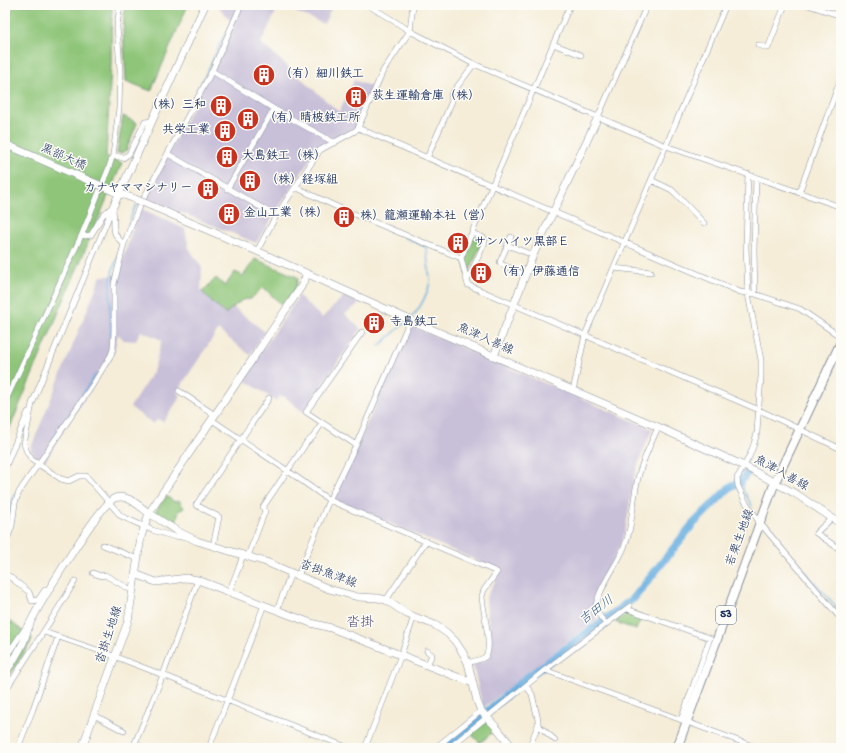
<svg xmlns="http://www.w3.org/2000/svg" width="846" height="753" viewBox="0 0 846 753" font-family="'Gochi Hand','Klee One',sans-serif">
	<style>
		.industrial { fill: #c8bfd8 }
		.green { fill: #8ec578; stroke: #547a6b }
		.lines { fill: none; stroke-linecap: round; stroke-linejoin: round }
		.stream { stroke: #6cb1e2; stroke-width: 1.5 }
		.river { stroke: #6cb1e2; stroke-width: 8 }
		.minor-casing { stroke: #888e9b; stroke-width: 6 }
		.tertiary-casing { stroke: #888e9b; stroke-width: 8 }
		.secondary-casing { stroke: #888e9b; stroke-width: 8 }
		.primary-casing { stroke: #888e9b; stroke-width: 10 }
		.minor { stroke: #fff; stroke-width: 5 }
		.tertiary { stroke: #fff; stroke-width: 7 }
		.secondary { stroke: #fff; stroke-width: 7 }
		.primary { stroke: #fff; stroke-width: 8 }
		.secondary-bridge-casing { stroke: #888e9b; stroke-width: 8; stroke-linecap: butt }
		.secondary-bridge { stroke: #fff; stroke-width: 7 }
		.labels { text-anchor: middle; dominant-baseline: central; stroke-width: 3; stroke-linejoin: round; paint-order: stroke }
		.shield { fill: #fdfcf7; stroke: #5f6c8c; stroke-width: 1 }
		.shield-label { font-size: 11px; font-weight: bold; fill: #1b2f5e }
		.poi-label { font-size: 12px; font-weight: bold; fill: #1b2f5e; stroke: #fdfcf7; text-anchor: start }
		.street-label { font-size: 12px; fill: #1b2f5e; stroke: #fdfcf7 }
		.water-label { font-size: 13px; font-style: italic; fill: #375c8c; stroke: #fdfcf7 }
		.quarter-label { font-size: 14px; fill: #585582; stroke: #fdfcf7 }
	</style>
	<rect width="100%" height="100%" fill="#fdfcf7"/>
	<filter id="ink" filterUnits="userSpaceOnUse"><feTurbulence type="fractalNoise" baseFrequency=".025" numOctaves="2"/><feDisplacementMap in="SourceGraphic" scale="8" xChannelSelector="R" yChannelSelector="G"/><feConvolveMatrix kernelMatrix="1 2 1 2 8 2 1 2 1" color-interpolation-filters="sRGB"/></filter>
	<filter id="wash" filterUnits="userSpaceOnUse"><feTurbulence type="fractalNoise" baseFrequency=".012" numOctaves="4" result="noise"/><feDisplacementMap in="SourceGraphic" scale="16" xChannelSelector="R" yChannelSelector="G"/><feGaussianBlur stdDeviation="0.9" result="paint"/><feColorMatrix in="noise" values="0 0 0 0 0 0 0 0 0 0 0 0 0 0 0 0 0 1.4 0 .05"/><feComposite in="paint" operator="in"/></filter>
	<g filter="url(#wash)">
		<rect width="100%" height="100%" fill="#f5edd8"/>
		<!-- industrial -->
		<path class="industrial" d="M219,5h114l-9,19 -45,-19 -18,38 78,69 15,-32 18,7 -17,42 -39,21 -60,93 -110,-45 88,-173 -16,-19z
			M140,208l45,21 4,19 13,20 -1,23 24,23 8,-7 32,25 -15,23 -32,-25 -41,62 4,4 -18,26 -5,-3 -5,5 -23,-17 23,-35 9,-32 -21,-9 -6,10 -11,-1 -6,-6 -5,22 -48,72 -22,37 -13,-15 71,-174h16z
			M299,296l23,22 22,-22 16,7 -15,11 16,15 -58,83 -19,-16 -2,1 -3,-1 -3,5 -33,-22z
			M411,326l241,103 -13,33 -5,15 -8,50 -7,22 -25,52 -1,9 4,9 -114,89 -10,-43 13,-5 5,-5 1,-11 -5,-31 -1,-16 11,-19 2,-8 -166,-71z"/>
		<!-- green -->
		<path class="green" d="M14,5h98l-1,60 -5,92 16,6 -117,276v-410z
			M125,5h63l-37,86 -25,-10 -3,-50z
			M123,116l14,7 -11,28 -5,2h-4z
			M474,236l7,3 1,4 -14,31h-1l-4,-15z
			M255,259l40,17 3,2 -2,9 -13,19 -20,-19 -12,12 -9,1 -17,14 -23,-22 14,-14 9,8 10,-14 8,4z
			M166,496l9,6 4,-2 5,8 -5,3 -4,16 -21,-13z
			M629,612l13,4 -6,14 -21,-8z
			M5,617l28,22 -28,44z
			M485,721l11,8 -16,14 -9,-9z"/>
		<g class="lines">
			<!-- stream -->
			<path class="stream" d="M194,99l31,-65
				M127,231l6,-20 5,-8
				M404,237l22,10 4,32c0,10 -11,33 -19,38
				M111,342l-1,-57 3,-16 7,-18
				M379,346l28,-25
				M53,439l43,-65
				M744,477l-1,13 9,16
				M8,530l3,-26 5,-11
				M795,561l46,51"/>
			<!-- river -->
			<path class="river" d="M443,748l17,-13 64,-55 110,-82 59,-74 37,-37 10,-5 7,-9"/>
		</g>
	</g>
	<g filter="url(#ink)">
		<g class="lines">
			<!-- minor casing -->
			<g class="minor-casing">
				<path id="minor" d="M368,5l42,26 64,33 124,53 68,29 175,61
					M570,5l-109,253 7,27 291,125 82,39
					M808,5l33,11
					M553,44l28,11
					M758,45l10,3 17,-43
					M212,71l62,38 61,34
					M598,117l49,-112
					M358,128l382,164 15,2 45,15 41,28
					M168,154l108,62
					M113,155l10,3 6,-4 16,-32 7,-1
					M427,158l25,-57 -1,-6 23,-31
					M748,174l-2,73 2,47 13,66v16l-4,56 -3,12 -5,13 -10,18 -2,3 1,8 7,15 15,22 81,96
					M651,180l21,10 32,33
					M295,187l40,19 126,52
					M227,189l47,-80
					M799,193l42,-115
					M112,209l-80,195 -8,40 3,8 5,8 29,19 8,2 10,-5h7l35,40 11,5 20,9 23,7h12
					M112,209h-2l-7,6 -12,20 -6,1 -3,-2 26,-64 5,-15 6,-47 1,-38 -3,-44 3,-21
					M113,210c3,17 -4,22 11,34l14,-35 74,-138 29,-66
					M511,237l-11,25 1,2 24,11
					M507,245l26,10
					M257,251l19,-35 44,-66 35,-19 3,-3 25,-57 27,-40 3,-26
					M614,268l37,4
					M467,281l18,-39 -1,-4 -12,-5
					M755,294l-1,-44 2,-72
					M179,391l36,24
					M573,391l12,-56 141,-330
					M5,402l77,-168
					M212,420l76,51 41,29 168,72 -13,18 -2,6c0,12 12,54 3,61 -4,3 -12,4 -17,6
					M356,445l-50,-33 56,-80
					M5,468l23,-56
					M832,518l-16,15 25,17
					M5,545l7,-19 3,-23 4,-11 73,-106 19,-31 2,-6 1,-17v-48l10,-40
					M103,545l35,14
					M213,546l6,-29 -23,-12 73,-107
					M248,556l17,-45 -2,-4 44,-65 6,-5 9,-14
					M5,573l24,19 3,9 6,-1 7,-10
					M93,573l8,3 4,-1 28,16
					M298,576l31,-76 27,-55 54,-125
					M229,592l10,-25 4,-12
					M386,600l40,-59
					M627,609l83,29 -29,82
					M277,610l14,-37
					M606,624c-4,-5 -10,-11 -10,-18 2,-16 20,-40 27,-56 10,-22 9,-48 15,-72 4,-17 13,-34 20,-51
					M44,632l59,20 60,23 35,-95
					M5,658l23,-34
					M427,665l5,-10 -5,-4
					M545,670l213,78
					M526,686l6,8 6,26v5l-9,23
					M5,691c24,-37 48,-73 70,-110
					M94,715l30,16
					M538,725l17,15
					M18,748l15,-39 25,-72
					M144,748l-9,-5 28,-68 186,73
					M209,748l55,-143
					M365,748l36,-93 13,-39
					M435,748l46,-37
					M449,748l96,-78 85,-64
					M837,748l4,-10"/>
			</g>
			<!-- tertiary casing -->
			<g class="tertiary-casing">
				<path id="tertiary" d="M112,209l93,-204
					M494,356l39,-101 65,-138
					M5,673c7,-10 14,-21 19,-32 2,-6 4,-13 7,-20 10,-19 69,-118 84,-123 12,-5 25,9 34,15"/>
			</g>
			<!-- secondary casing -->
			<g class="secondary-casing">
				<path id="secondary" d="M113,191l22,8
					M154,207l103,44 153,69 248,107 86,39 52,28 45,30
					M149,513l28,18 20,10 69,21 63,27 29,8 20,1 8,2 21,14 28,11 12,8 8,8 8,12 5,10 9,38 4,10 15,16 17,21
					M135,574l21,8 31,-4 11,2 113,43 20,5 142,55
					M82,748l46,-127 13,-84 8,-24 152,-226 6,-13"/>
			</g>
			<!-- primary casing -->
			<g class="primary-casing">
				<path id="primary" d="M677,748l98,-266 66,-140"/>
			</g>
			<!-- minor -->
			<use href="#minor" class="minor"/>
			<!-- tertiary -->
			<use href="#tertiary" class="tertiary"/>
			<!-- secondary -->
			<use href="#secondary" class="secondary"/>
			<!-- primary -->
			<use href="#primary" class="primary"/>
			<!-- secondary-bridge casing -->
			<g class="secondary-bridge-casing">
				<path id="secondary-bridge" d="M5,144l108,47
					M135,199l19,8"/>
			</g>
			<!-- secondary-bridge -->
			<use href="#secondary-bridge" class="secondary-bridge"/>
		</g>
	</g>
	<!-- icons -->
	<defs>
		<g id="building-disc" transform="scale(1.15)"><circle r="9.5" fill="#c8321e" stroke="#fdfcf7"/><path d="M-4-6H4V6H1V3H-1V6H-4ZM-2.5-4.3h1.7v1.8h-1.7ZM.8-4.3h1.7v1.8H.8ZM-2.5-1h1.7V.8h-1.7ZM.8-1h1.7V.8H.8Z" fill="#fff"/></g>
	</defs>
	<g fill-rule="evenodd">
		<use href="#building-disc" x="264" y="75"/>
		<use href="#building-disc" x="356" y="97"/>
		<use href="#building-disc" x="221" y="106"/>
		<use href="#building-disc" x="248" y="119"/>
		<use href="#building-disc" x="225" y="131"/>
		<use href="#building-disc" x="227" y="157"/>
		<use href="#building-disc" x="250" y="181"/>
		<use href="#building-disc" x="208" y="189"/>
		<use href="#building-disc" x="229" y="214"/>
		<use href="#building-disc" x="344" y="217"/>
		<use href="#building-disc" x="458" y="243"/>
		<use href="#building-disc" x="481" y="273"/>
		<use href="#building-disc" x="374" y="323"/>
	</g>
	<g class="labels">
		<!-- shield labels -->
		<rect class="shield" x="716" y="606" width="20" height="18" rx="3"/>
		<g class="shield-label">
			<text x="726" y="615">53</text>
		</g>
		<!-- poi labels -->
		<g class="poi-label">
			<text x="280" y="75">（有）細川鉄工</text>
			<text x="372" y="97">荻生運輸倉庫（株）</text>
			<text x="206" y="106" text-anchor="end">（株）三和</text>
			<text x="264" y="119">（有）晴柀鉄工所</text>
			<text x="210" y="131" text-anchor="end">共栄工業</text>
			<text x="242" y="157">大島鉄工（株）</text>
			<text x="266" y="181">（株）経塚組</text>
			<text x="192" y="189" text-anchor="end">カナヤママシナリー</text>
			<text x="244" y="214">金山工業（株）</text>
			<text x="360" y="217">株）籠瀬運輸本社（営）</text>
			<text x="474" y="243">サンハイツ黒部Ｅ</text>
			<text x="496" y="273">（有）伊藤通信</text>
			<text x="390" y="323">寺島鉄工</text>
		</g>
		<!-- street labels -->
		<g class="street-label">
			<text transform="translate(63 158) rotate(24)">黒部大橋</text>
			<text transform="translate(485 340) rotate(24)">魚津入善線</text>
			<text transform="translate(781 474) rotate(29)">魚津入善線</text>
			<text transform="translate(741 538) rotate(-70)">若栗生地線</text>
			<text transform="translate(328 575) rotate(20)">沓掛魚津線</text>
			<text transform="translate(110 635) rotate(-72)">沓掛生地線</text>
		</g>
		<!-- water labels -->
		<g class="water-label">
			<text transform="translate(597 611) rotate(-37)">吉田川</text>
		</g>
		<!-- quarter labels -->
		<g class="quarter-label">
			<text x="360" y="623">沓掛</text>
		</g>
	</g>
	<!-- margin -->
	<rect width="846" height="753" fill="none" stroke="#fdfcf7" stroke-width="20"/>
</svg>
